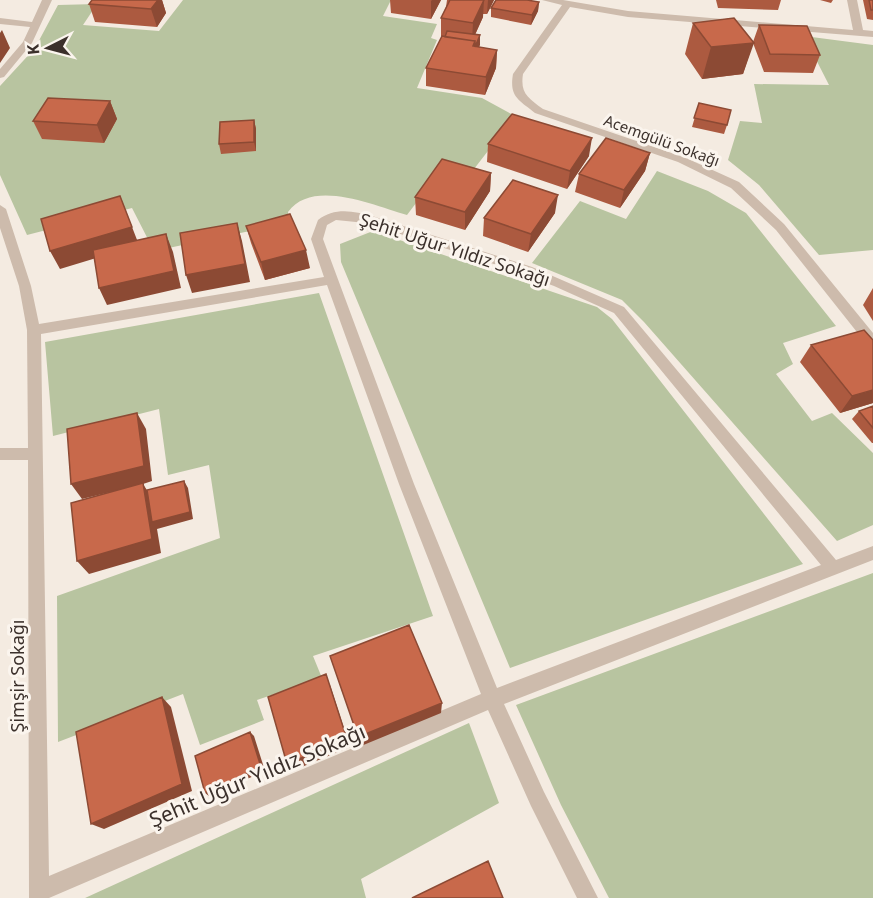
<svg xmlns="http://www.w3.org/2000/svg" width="873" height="898" viewBox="0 0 873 898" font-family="'Noto Sans',sans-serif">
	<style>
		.green { fill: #b8c4a0 }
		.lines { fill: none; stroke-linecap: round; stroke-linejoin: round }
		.minor { fill: #cdbbac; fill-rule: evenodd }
		.wall { fill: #ac5a40 }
		.shaded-wall { fill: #8c4a34 }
		.building { fill: #c8694b; stroke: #8c4a34; stroke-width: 1.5 }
		.labels { text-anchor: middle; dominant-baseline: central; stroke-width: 6; stroke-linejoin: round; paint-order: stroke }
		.far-street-label { font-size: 15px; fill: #3b302b; stroke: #fbf5ee }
		.street-label { font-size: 18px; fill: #3b302b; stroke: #fbf5ee }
		.near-street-label { font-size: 21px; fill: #3b302b; stroke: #fbf5ee }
	</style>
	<rect width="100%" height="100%" fill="#f4ebe1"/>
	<!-- green -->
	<path class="green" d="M183,0h208l-8,16 54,8 -6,14 6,2 -20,48 65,10 33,18 -41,53 -27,-7 -40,53c-33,-9 -94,-37 -119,-3l1,11 -135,28 -22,-43 -105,27 -27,-60v-89l35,-38 23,-43 39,-1 -14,21 76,6z
		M804,36l69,9v205l-54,5 -60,-70 -31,-25 12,-39 22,2 -8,-39 75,1z
		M657,171l51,20 38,22 90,113 -53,17 10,21 -17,10 36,47 20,-8 41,40v72l-36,16 -193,-219 -22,-22 -90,-37 48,-62 46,18z
		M373,231l224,76 15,12 191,245 -293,104 -169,-406 -1,-18z
		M319,293l114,323 -120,40 9,22 -65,22 7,20 -64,25 -17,-51 -125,48 -1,-146 163,-58 -11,-73 -41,10 -9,-66 -106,27 -8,-94z
		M873,573v325h-264l-48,-93 -45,-100z
		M469,723l30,80 -138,76 5,19h-281z"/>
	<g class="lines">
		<!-- minor -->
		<path class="minor" d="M42,0h10l-20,43 -28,34 -4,1v-9l23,-27 7,-15 -30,-3v-6l32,4z
			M542,0h21l65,11 225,19 -6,-30h10l6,30 10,1v6l-245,-20 -58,-10 -47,67c-3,19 5,24 20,35l143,49 53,24 45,42 89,109v14l-5,-1 -92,-116 -45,-42 -53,-26 -143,-49c-16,-13 -26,-16 -22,-39l49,-69z
			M0,205l6,4 25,77 8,38 285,-47 -13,-38 7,-19c16,-13 36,-9 54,-4l160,51 92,40 212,253 37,-14v14l-369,144 40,88 54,106h-21l-46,-92 -43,-96 -439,188h-20l-1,-438h-28v-12h28l-1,-118 -8,-44 -19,-58zM336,220l30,3 125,40 63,23 60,27 207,252 -324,123 -83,-204 -91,-245 4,-14zM327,285l72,199 82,210 -432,182 -8,-542z"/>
	</g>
	<!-- wall -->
	<path class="wall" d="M162,0l4,13 -9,14 -62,-5 -6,-18z
		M390,0h51l-10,19 -40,-6z
		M447,0h47l-7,14h-4v3l-8,18h5l-1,12 18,3 -1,18 -11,27 -59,-9v-18l16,-32h-1v-18l5,-11z
		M716,0h65l-3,10 -60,-2z
		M820,0h13l-2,3z
		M863,0h10v20l-6,-1z
		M539,2l-1,9 -7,14 -40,-8v-9z
		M693,23l60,19 6,-17 61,30 -7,18 -49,-1 -11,-29 -10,31 -41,5 -17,-25z
		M110,101l7,18 -13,24 -62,-4 -9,-18z
		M699,103l28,22 -3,9 -32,-7z
		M254,120l2,9v22l-35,3 -2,-10z
		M488,144l101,12 -22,33 -80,-27z
		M650,153l-5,18 -25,37 -45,-16 4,-18z
		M491,173l-1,18 -25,39 -49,-15 -1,-18z
		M555,213l-27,39 -45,-16 1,-18z
		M246,226l64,42 -45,12 -14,-37z
		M873,288v33l-10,-16z
		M811,345l62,58 -33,10 -40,-51z
		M873,406v37h-1l-20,-24 7,-8z"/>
	<!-- shaded-wall -->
	<path class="shaded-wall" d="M155,0h7l4,13 -9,14 -6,-18z
		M432,0h9l-10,19v-18z
		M484,0l-1,17 -11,24 1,-18z
		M488,0h6l-7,14z
		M539,2l-1,9 -7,14 1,-10z
		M2,30l8,18 -10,15v-30z
		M480,35v10l-5,12 -2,-11 2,-5z
		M754,43l-11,31 -41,5 9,-32z
		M497,50l-1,18 -11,27 1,-18z
		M110,101l7,18 -13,24 -7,-18z
		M254,120l2,9v22l-2,-9z
		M592,138l-3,18 -22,33 3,-18z
		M650,153l-5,18 -25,37 4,-18z
		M491,173l-1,18 -25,39v-18z
		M558,195l-3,18 -27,39 3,-18z
		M120,196l19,49 -79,24 -10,-18z
		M237,223l5,18 8,41 -58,11 -6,-18z
		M166,234l7,18 8,36 -74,17 -8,-17z
		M306,250l4,18 -45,12 -4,-18z
		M873,390v13l-33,10 12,-17z
		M137,413l9,16 6,52 -9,3 9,14 32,-17 4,7 5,31 -36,10 4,24 -72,21 -12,-13 66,-77 -61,15 -11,-15z
		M330,685l20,62 -58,24 -5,-7z
		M162,697l9,10 21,84 -88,38 -13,-5z
		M442,703l-1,10 -80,33 -3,-9z
		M250,732l4,4 11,35 -56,25 -4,-3z"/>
	<!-- building -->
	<path class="building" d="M92,0h66l-7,9 -62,-5z
		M450,0h34l-11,23 -32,-5z
		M496,0h31l12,2 -7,13 -41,-7z
		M869,0h4v10h-2z
		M734,18l20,25 -43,4 -18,-24z
		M759,25l48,1 13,29 -50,-1z
		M447,31l33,4 -5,12v-6l-30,-4z
		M442,36l33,5 -2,5 24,4 -11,27 -60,-9z
		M48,98l62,3 -13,24 -64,-4z
		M699,103l32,7 -4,15 -33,-7z
		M512,114l80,24 -22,33 -82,-27z
		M254,120v22l-35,2 1,-22z
		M606,138l44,15 -26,37 -45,-16z
		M442,159l49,14 -26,39 -50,-15z
		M513,180l45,15 -27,39 -47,-16z
		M120,196l12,31 -82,24 -9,-32z
		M290,214l16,36 -45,12 -15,-36z
		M237,223l8,41 -59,11 -6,-42z
		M166,234l8,37 -75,17 -6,-38z
		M864,330l9,10v50l-21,6 -41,-51z
		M873,406v22l-14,-17z
		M137,413l7,53 -73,18 -4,-55z
		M184,481l6,31 -38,10 -5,-32z
		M143,483l9,56 -75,22 -6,-58z
		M409,625l33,78 -84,34 -28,-81z
		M326,674l21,65 -60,25 -19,-67z
		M162,697l20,87 -91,40 -15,-92z
		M250,732l11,35 -56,26 -10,-37z
		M488,861l15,37h-91z"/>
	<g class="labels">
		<!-- far-street labels -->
		<g class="far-street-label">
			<text transform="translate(662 140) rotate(20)">Acemgülü Sokağı</text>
		</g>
		<!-- street labels -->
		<g class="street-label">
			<text transform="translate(455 249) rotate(18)">Şehit Uğur Yıldız Sokağı</text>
			<text transform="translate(17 676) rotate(-90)">Şimşir Sokağı</text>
		</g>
		<!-- near-street labels -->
		<g class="near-street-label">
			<text transform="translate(257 775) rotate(-23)">Şehit Uğur Yıldız Sokağı</text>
		</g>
	</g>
	<!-- north arrow -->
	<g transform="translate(48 48) rotate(264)" stroke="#fbf5ee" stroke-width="4.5" paint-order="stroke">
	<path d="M0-4.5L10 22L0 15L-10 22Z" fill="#3b302b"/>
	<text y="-9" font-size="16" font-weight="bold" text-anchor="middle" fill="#3b302b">K</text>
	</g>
</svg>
